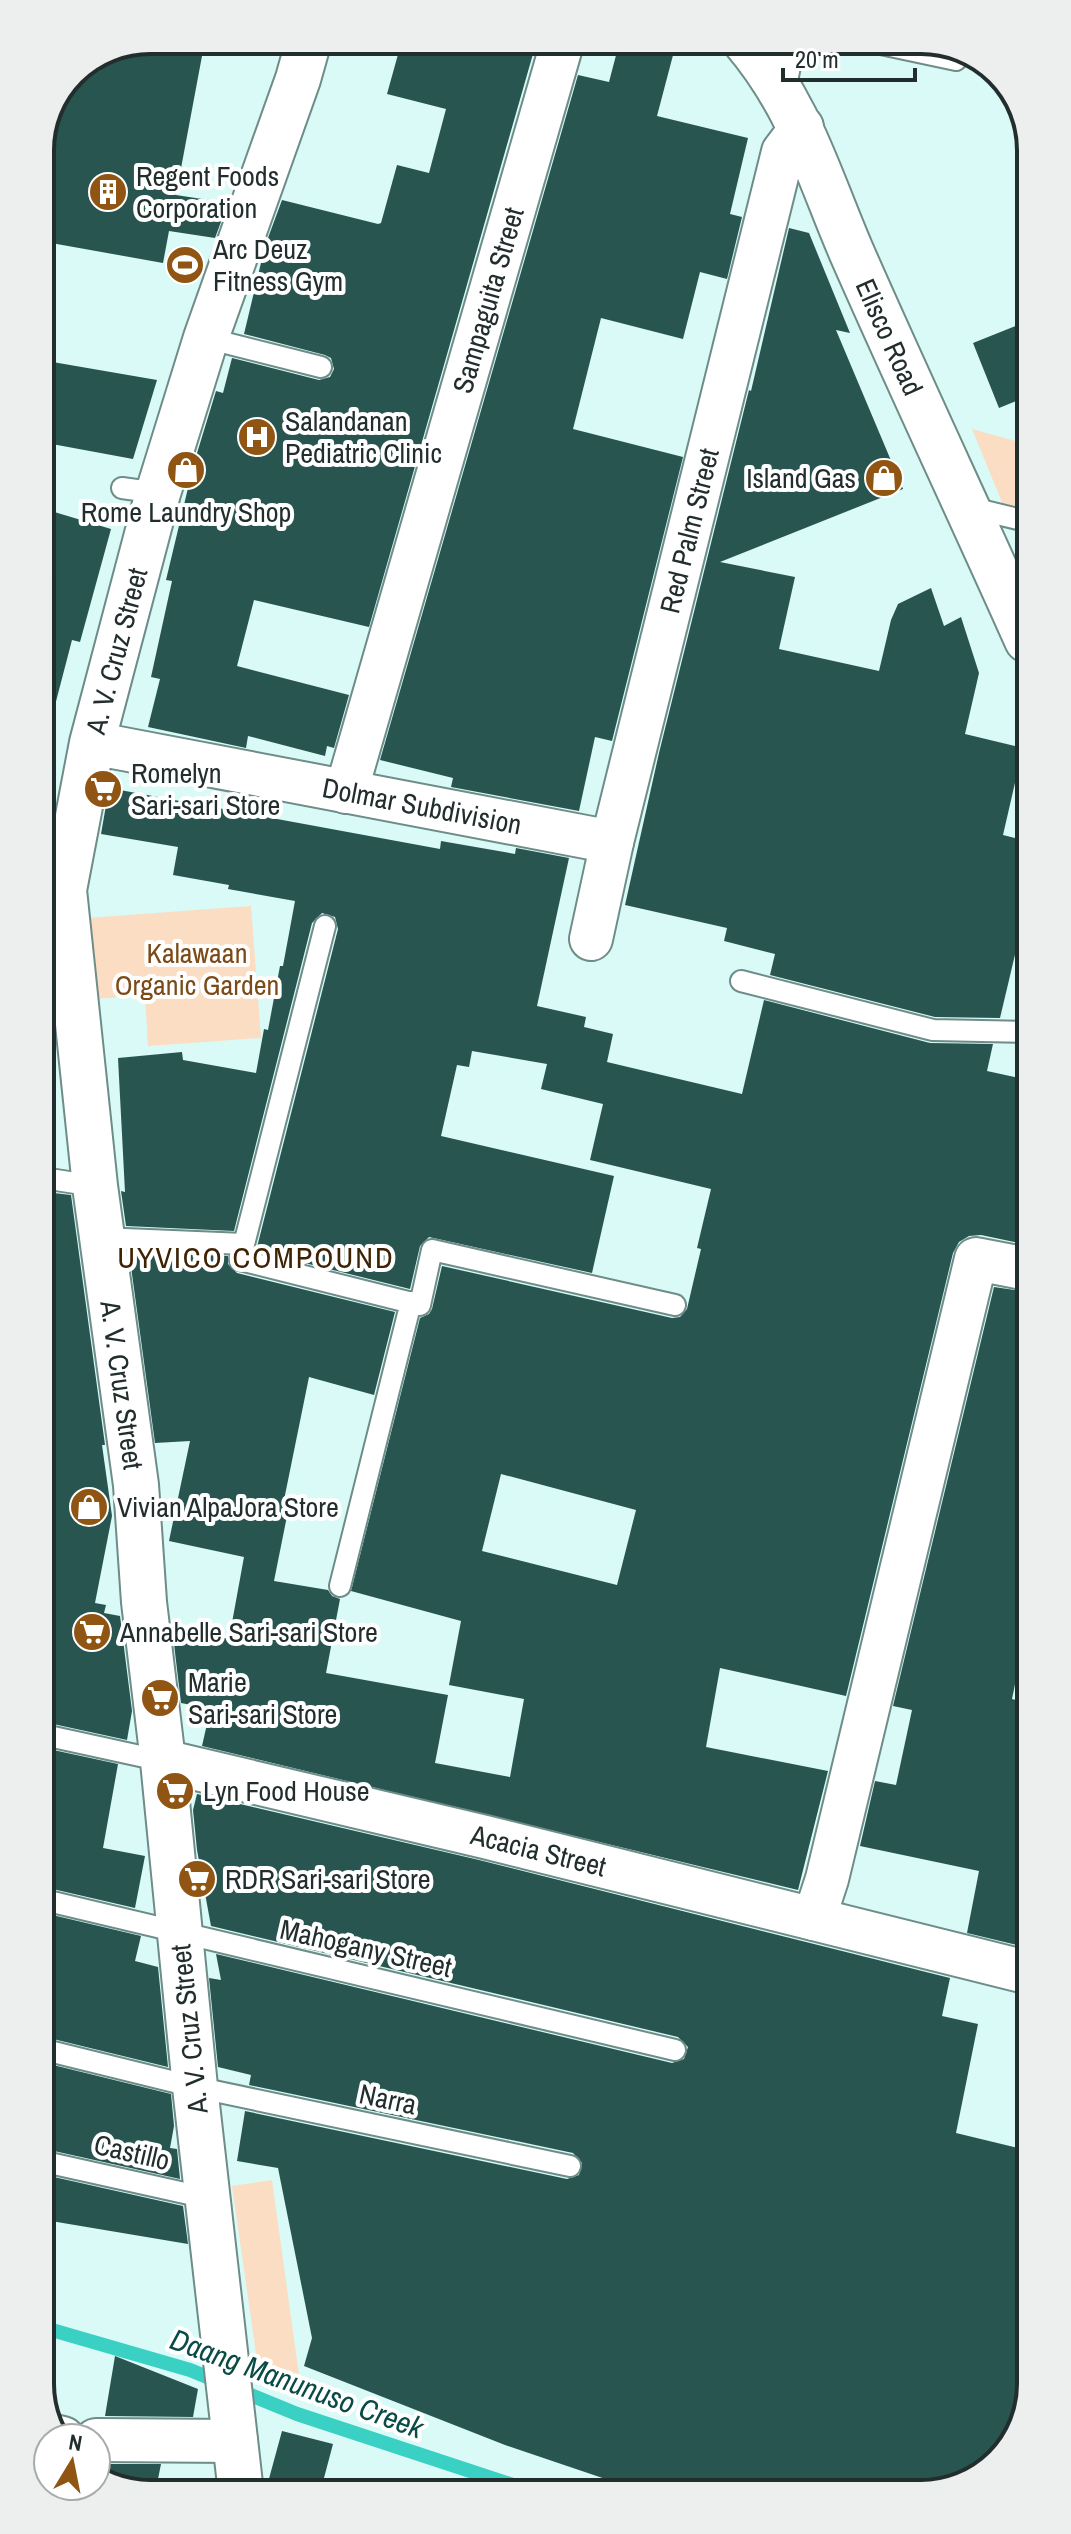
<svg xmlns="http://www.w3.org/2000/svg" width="1071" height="2534" viewBox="0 0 1071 2534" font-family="'Archivo Narrow',sans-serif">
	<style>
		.green { fill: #fbddc3 }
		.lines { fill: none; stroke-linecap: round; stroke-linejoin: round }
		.stream { stroke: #3ad1c4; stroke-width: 14 }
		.building { fill: #295550; fill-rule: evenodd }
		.lane-casing { stroke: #6e8c88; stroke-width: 24 }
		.street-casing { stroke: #6e8c88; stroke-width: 46 }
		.secondary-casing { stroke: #6e8c88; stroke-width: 48 }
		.lane { stroke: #fff; stroke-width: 20 }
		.street { stroke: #fff; stroke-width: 42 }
		.secondary { stroke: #fff; stroke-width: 44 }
		.labels { text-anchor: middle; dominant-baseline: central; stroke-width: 8; stroke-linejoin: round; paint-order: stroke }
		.poi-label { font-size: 28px; fill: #222e2d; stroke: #fff; text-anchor: start }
		.street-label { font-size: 28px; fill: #222e2d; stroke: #fff }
		.park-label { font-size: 28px; fill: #7b4a17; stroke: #fff }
		.neighbourhood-label { font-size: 30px; letter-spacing: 2px; fill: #3e2204; stroke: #fff }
		.water-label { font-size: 30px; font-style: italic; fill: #094b45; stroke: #fff }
		.rim { fill: none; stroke: #222e2d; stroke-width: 4 }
	</style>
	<rect width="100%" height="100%" fill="#d9faf6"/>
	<!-- green -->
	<path class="green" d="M972,429l54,15v73l-20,-5z
		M251,906l10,132 -113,8 -3,-50 -52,3 -6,-81z
		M272,2180l27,195 -39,6 -28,-195z"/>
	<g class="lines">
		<!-- stream -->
		<path class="stream" d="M45,2328l145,42 107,44 234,77"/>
	</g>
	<!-- building -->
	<path class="building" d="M150,40h55l-29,155 52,8 -13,35 -46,-7 -6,32 -123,-22v-97l33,-72z
		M402,40h135l-168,587 -115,-27 -17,66 112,29 -15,53 -7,-2 -2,10 -77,-20 -2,12 -98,-21 12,-48 -9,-2 21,-96 -6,-1 28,-117 22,-72 7,2 9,-35 87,22 11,-3 4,-8 -3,-11 -6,-3 -81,-21 21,-88 17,-46 96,24 3,-1 16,-58 32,8 17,-64 -59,-15z
		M620,40h57l-20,76 91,22 -18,76 12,3 -15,62 -27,-7 -17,67 -82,-21 -28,111 110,28 -71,284 -17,-4 -16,74 -128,-24 2,-9 -73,-18 198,-685 31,7z
		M789,228l20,5 41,100 -14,-3 67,159 -183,73 75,15 -16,72 100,22 12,-51 7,-16 33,-16 13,38 17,-9 18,56 -14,61 58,14 -20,87 24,6v63l-27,114 -65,-1 -165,-42 5,-21 -51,-13 3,-13 -102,-23 34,-152 90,-363 2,1z
		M1018,325l8,20v52l-27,11 -26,-65z
		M41,360l116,20 -24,79 -92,-17z
		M41,508l70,21 -31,113 -8,-2 -19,73 -11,-2z
		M109,788l331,61 1,-8 74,13 1,-6 53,10 -32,148 49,11 -2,10 29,7 -6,28 135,32 22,-94 166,43 63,1 -6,27 41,9v165l-47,-10 -12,1 -10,6 -6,11 -107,443 -126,-28 -14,79 122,24 -30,119 -596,-144 5,-22 -8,-2 3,-15 -21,-4 -9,-76 57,12 15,-82 -75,-16 21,-100 -35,2 -26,-191 99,4v8l9,9 158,39 -21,83 -65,-18 -25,123 6,1 -16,80 54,9 4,6 8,3 -14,74 122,22 -13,68 75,14 14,-78 -75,-14 12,-64 -110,-30 69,-273 9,-4 3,-5 10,-43 230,52 8,-1 7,-8 14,-60 -4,-1 14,-59 -121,-29 13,-56 -62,-15 6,-25 -75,-13 -3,16 -12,-2 -16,71 173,40 -22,97 -163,-36 -9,9 -10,43 -154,-38 82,-322 -3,-12 -13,-4 -10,10 -78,308 -108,-5 -5,-35 4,1 -7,-134 64,-6 1,8 73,13 8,-44 4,1 12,-64h3l12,-65 -67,-12 1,-4 -56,-10 5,-28 -77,-13zM501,1474l135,36 -19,75 -135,-34z
		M45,1192l26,3 34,250h-3l10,71 -17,87 11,2 -2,8 16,3 12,95 -5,29 -83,-18v-28l10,-57 -10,-2v-16l6,-31 -6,-1 -1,-381z
		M994,1287l34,5 1,324 -17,83 17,4 1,245 -63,-15 12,-62 -119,-25 15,-65 21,4 16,-75 -19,-4z
		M44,1748l74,16 -15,84 42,8 -10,52 -91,-21z
		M197,1794l282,66 471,118 -8,38 36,8 -22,109 74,18 1,233 -23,66 -52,38 -318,2 -133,-45 -201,-79 8,-28 -34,-170 -41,-7 8,-50 322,68 12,-4 3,-12 -9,-10 -324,-68 2,-10 -33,-8 -9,-89 12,2 -5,-26 456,109 12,-4 4,-12 -10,-10 -467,-111 -14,-76 -4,-40z
		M44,1913l97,23 -6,25 23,6 10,100 -123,-30z
		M45,2063l126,31 3,32 -4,22 7,1 3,30 -135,-30z
		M45,2175l138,31 5,38 -143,-24z
		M115,2356l83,33 -5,28 -88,-1z
		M282,2431l51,13 -13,49h-29l-24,-7z
		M96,2464h65l-6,30h-12l-47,-18z"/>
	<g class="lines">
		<!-- lane casing -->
		<g class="lane-casing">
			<path id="lane" d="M862,40l94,20 2,-8
				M785,92l10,-52
				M206,338l115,29
				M122,488l36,5
				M968,507l58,14
				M325,926l-85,334 180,45 12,-55 243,55
				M741,981l192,49 95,2
				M43,1178l52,8
				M101,1238l143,6
				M340,1586l71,-284
				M44,1735l119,26
				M44,1900l631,150
				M45,2050l150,37 375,79
				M45,2162l162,36"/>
		</g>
		<!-- street casing -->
		<g class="street-casing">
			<g id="street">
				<path id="s1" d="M92,743l520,99"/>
				<path id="s2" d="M346,792l217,-752"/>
				<path id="s3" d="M591,939l21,-97 171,-690 19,-25"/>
				<path id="s4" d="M163,1761l322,76 545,136"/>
				<path d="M814,1919l13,-40 149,-620 52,10"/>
				<path d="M59,2437l4,1"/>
				<path d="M96,2440l140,1"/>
			</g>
		</g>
		<!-- secondary casing -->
		<g class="secondary-casing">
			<g id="secondary">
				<path id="s5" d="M744,40c56,66 74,134 107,211 57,130 118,259 176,389"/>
				<path id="s6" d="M241,2493l-46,-406 -32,-326 -19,-159 -8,-117 -41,-299 -31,-296 28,-147 66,-250 48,-155 92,-259 11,-39"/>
			</g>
		</g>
		<!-- lane -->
		<use href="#lane" class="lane"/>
		<!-- street -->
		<use href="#street" class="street"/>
		<!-- secondary -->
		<use href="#secondary" class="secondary"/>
	</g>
	<!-- icons -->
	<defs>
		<g id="building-disc" transform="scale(2)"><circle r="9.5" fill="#905513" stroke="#fff"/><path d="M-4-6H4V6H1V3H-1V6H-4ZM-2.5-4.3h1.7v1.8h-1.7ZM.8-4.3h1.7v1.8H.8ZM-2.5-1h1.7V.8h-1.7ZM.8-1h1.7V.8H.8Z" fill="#fff"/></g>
		<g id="stadium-disc" transform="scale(2)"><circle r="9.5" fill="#905513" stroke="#fff"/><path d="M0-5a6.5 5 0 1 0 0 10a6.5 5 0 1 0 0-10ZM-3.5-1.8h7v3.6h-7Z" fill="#fff"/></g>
		<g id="hospital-disc" transform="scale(2)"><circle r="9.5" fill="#905513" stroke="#fff"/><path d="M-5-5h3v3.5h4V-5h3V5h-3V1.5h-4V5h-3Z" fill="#fff"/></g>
		<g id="shop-disc" transform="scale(2)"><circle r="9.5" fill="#905513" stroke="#fff"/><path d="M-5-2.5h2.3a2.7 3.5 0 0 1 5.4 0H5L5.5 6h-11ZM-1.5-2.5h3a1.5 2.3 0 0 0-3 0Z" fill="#fff"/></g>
		<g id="supermarket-disc" transform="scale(2)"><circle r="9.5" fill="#905513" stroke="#fff"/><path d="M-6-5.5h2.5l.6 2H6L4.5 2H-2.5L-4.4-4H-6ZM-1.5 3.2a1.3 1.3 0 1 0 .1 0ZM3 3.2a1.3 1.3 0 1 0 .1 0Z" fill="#fff"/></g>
	</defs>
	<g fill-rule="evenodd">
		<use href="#building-disc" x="108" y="192"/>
		<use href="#stadium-disc" x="185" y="265"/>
		<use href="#hospital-disc" x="257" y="437"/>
		<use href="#shop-disc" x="186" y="470"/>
		<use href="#shop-disc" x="884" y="478"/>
		<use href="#supermarket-disc" x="103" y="789"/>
		<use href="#shop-disc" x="89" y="1507"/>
		<use href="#supermarket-disc" x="92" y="1632"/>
		<use href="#supermarket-disc" x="160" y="1698"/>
		<use href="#supermarket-disc" x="175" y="1791"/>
		<use href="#supermarket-disc" x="197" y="1879"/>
	</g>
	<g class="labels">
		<!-- poi labels -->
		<g class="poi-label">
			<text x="136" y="176">Regent Foods<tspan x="136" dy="32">Corporation</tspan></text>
			<text x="213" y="249">Arc Deuz<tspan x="213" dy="32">Fitness Gym</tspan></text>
			<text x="285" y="421">Salandanan<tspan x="285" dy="32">Pediatric Clinic</tspan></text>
			<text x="856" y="478" text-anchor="end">Island Gas</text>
			<text x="186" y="512" text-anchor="middle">Rome Laundry Shop</text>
			<text x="131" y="773">Romelyn<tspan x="131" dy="32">Sari-sari Store</tspan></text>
			<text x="117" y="1507">Vivian AlpaJora Store</text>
			<text x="120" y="1632">Annabelle Sari-sari Store</text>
			<text x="188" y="1682">Marie<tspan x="188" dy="32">Sari-sari Store</tspan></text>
			<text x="203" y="1791">Lyn Food House</text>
			<text x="225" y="1879">RDR Sari-sari Store</text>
		</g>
		<!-- street labels -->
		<g class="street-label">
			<text stroke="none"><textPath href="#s2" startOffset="512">Sampaguita Street</textPath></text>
			<text stroke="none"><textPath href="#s5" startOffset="332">Elisco Road</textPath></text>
			<text stroke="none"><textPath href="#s3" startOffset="420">Red Palm Street</textPath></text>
			<text stroke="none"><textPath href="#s6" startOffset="1858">A. V. Cruz Street</textPath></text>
			<text stroke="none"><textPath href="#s1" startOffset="336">Dolmar Subdivision</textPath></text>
			<text transform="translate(122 1385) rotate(82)">A. V. Cruz Street</text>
			<text stroke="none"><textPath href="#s4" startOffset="386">Acacia Street</textPath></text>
			<text transform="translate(366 1948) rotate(13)">Mahogany Street</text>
			<text transform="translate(189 2029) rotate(-96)">A. V. Cruz Street</text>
			<text transform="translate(388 2099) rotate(12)">Narra</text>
			<text transform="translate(132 2152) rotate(13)">Castillo</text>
		</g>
		<!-- park labels -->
		<g class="park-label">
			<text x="197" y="953">Kalawaan<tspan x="197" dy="32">Organic Garden</tspan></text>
		</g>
		<!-- neighbourhood labels -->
		<g class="neighbourhood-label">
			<text x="256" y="1257">UYVICO COMPOUND</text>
		</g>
		<!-- water labels -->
		<g class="water-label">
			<text transform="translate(297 2383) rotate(20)">Daang Manunuso Creek</text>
		</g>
	</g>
	<!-- crop -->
	<path d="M0 0H1071V2534H0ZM150 54H921A96 96 0 0 1 1017 150V2384A96 96 0 0 1 921 2480H150A96 96 0 0 1 54 2384V150A96 96 0 0 1 150 54Z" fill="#edeeee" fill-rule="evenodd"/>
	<path class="rim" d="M150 54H921A96 96 0 0 1 1017 150V2384A96 96 0 0 1 921 2480H150A96 96 0 0 1 54 2384V150A96 96 0 0 1 150 54Z"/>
	<!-- north arrow -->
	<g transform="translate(72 2462) rotate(10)"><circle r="38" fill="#ffffff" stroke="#a7abab" stroke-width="2"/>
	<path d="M0-6L14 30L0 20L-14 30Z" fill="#905513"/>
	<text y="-12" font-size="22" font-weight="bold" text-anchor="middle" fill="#222e2d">N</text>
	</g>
	<!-- scale -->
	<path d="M783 68v12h132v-12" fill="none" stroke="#222e2d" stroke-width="4"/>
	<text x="795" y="68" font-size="24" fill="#222e2d" stroke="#ffffff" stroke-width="6" paint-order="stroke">20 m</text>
</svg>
